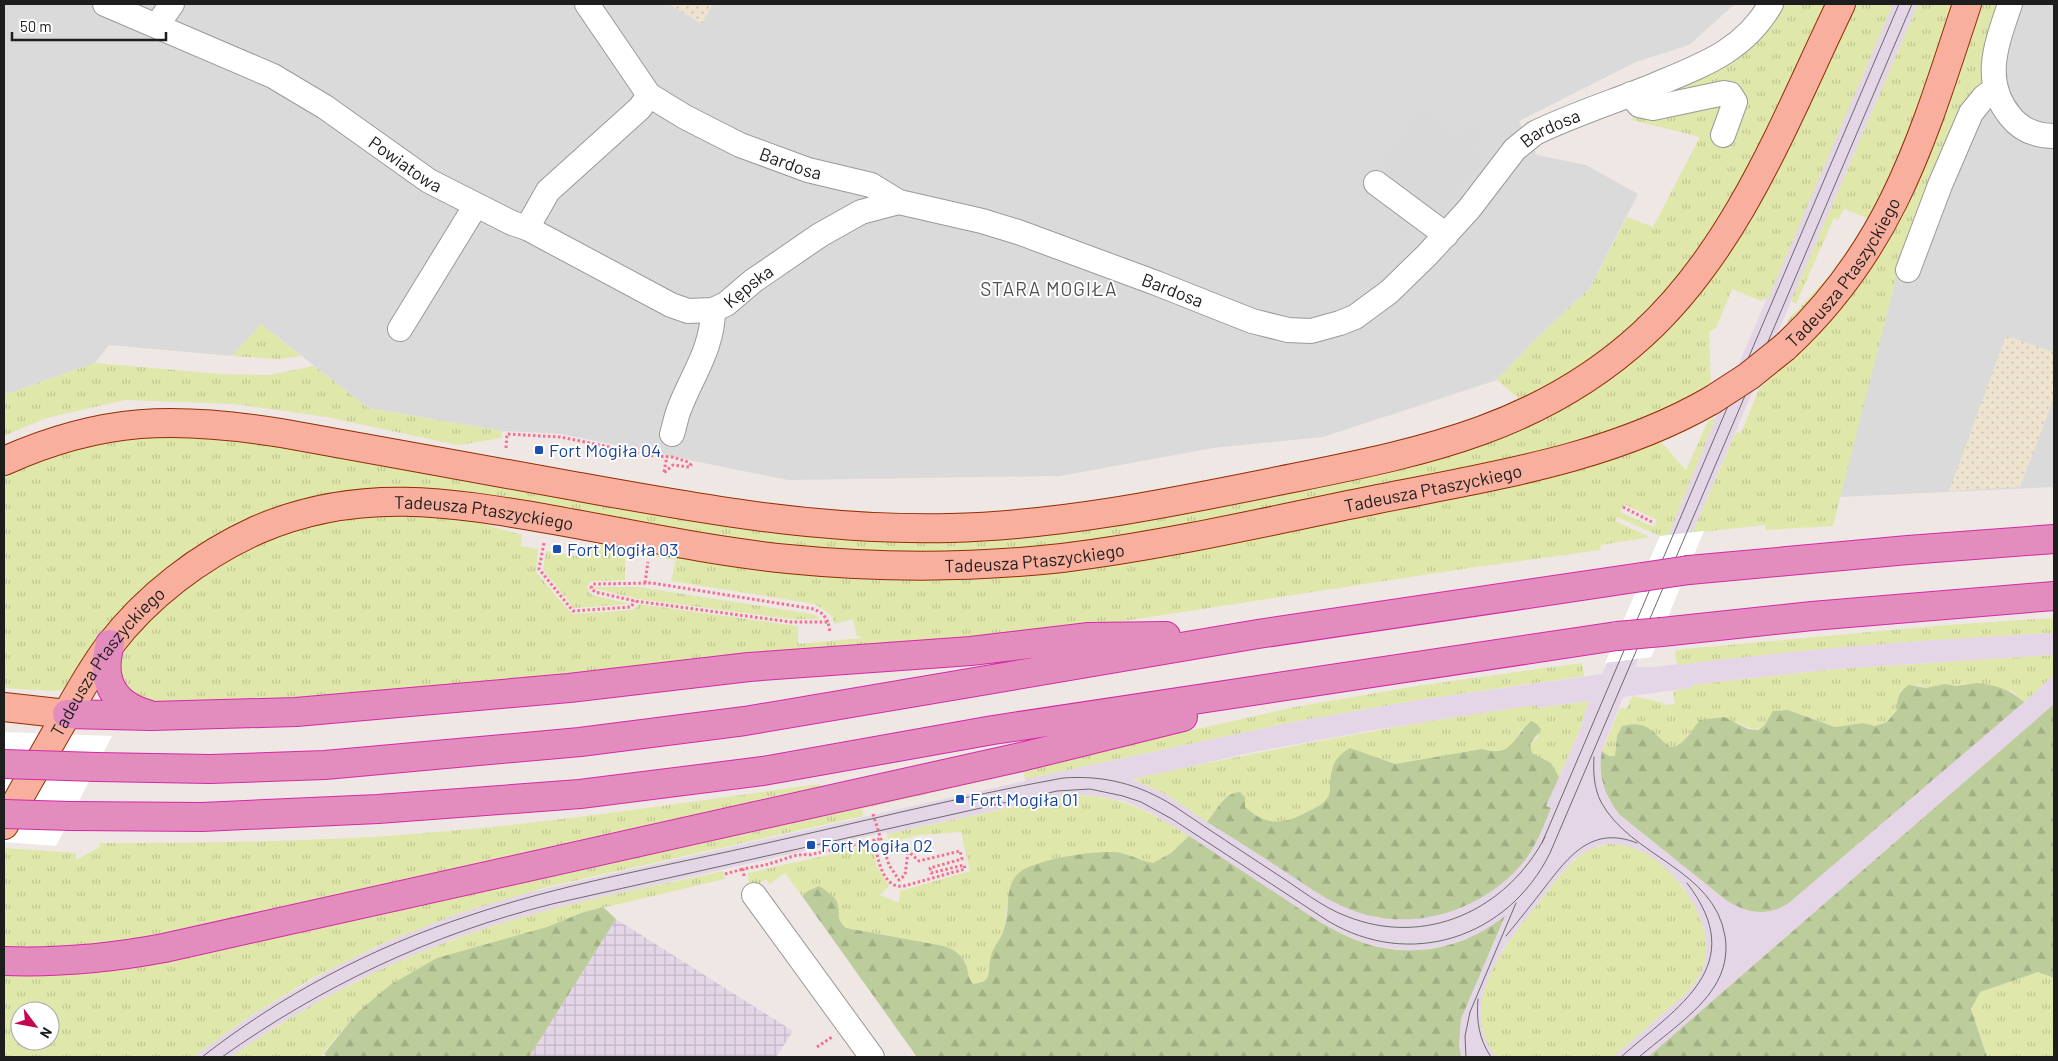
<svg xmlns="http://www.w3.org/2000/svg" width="2058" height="1061" viewBox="0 0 2058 1061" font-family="Barlow,sans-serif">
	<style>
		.residential { fill: #dbdadb }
		.industrial { fill: url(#industrial-grid) }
		.railway { fill: #e4d6e7; fill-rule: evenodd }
		.farmland { fill: url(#farmland-dots) }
		.grass { fill: url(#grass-tufts); fill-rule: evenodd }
		.forest { fill: url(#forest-firs) }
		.parking { fill: #d9d9d9 }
		.pier { fill: #fff }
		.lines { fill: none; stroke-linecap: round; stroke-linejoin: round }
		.minor-casing { stroke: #9a9a9a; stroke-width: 26 }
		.major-casing { stroke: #922d05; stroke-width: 30 }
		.highway-casing { stroke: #d32aa5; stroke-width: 30 }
		.path { stroke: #f56e94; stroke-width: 3; stroke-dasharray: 2.5 2.5; stroke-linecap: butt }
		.minor { stroke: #fff; stroke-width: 24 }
		.major { stroke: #f8af9e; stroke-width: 28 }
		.highway { stroke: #e38dbe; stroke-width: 28 }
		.tram { stroke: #6b6b6b; stroke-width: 1 }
		.major-bridge-casing { stroke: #922d05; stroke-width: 30; stroke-linecap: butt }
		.highway-bridge-casing { stroke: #d32aa5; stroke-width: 30; stroke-linecap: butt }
		.major-bridge { stroke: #f8af9e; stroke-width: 28 }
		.highway-bridge { stroke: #e38dbe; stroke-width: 28 }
		.transit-dot { fill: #1a4fb4; stroke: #fff; stroke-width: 2 }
		.labels { text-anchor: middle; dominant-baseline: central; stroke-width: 4; stroke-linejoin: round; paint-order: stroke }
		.street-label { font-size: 18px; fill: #1d1d1d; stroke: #fff }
		.transit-label { font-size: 18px; fill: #164399; stroke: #fff; text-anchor: start }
		.neighbourhood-label { font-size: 19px; letter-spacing: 1px; fill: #505050; stroke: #fff }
	</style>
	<defs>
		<pattern id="industrial-grid" width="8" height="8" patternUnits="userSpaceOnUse" patternTransform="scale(1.25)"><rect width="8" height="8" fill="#e4d6e7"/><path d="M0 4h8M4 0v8" fill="none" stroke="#c3b7c6"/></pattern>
		<pattern id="farmland-dots" width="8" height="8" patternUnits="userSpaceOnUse" patternTransform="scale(1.25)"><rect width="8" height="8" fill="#ede3cf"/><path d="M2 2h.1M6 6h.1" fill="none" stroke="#cbc2b1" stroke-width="1.8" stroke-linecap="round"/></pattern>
		<pattern id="grass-tufts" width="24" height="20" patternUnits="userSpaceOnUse" patternTransform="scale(1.25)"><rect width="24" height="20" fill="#e0e7ab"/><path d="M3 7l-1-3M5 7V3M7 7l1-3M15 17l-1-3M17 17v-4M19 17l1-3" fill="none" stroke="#c0c693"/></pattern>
		<pattern id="forest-firs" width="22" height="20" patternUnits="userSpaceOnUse" patternTransform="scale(1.25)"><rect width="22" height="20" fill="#bccc9a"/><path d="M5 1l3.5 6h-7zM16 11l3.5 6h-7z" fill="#a1af84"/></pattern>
	</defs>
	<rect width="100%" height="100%" fill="#eee7e4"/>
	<!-- residential -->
	<path class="residential" d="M4,4h664l34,19 11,-19h1022l-46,41 -53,17 -117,59 18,34 49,10 52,29 -48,94 -56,53 -37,39 -174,57 -110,11 -153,28 -272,4 -227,-46 -59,-3 -134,-23 -107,-84 -29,32 -123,-11 -14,18 -91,32z
		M1997,4h57v483l-215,10 65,-250z"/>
	<!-- industrial -->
	<path class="industrial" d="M616,919l177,112 -17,26h-247z"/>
	<!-- railway -->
	<path class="railway" d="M1893,4h25l-283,663h19l129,-15 105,-10 166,-9v22l-218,14 -145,16v3l-68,9 -21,54 -2,16 2,16 8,19 10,13 106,85 19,10 9,2 16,-1 20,-9 264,-227v29l-406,353h-35l70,-61 11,-13 9,-16 3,-19 -2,-20 -20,-40 -12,-14 -26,-20 -30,-10h-8l-8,1 -26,14 -71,90 -19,47 -2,29 2,11 12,21h-35l-2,-12 2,-26 44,-102 -26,17 -35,12 -29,5 -29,-3 -19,-4 -31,-13 -21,-12 -162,-105 -29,-13 -36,-6h-18l-22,4 -161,35 -1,-2 -317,73 -66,18 -50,16 -97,42 -78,44 -47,32h-38l59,-42 81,-47 80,-38 47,-17 57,-18 508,-114v-2l272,-58 127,-22 178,-25 66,-138 48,-119zM1589,701l-6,16 -1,8 -36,81 5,2 -25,50 -22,23 -20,15 -22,12 -27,7 -29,4 -29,-1 -40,-14 -170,-109 -34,-15 120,-28 121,-22 163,-25v3z"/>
	<!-- farmland -->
	<path class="farmland" d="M668,4h45l-11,20z
		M2006,336l48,16v46l-34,89 -71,4z"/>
	<!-- grass -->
	<path class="grass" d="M1781,4h47l-82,169 -36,64 -36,50 -60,57 -94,60 -4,-8 -19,-16 37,-39 56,-53 37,-71 26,10 47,-90 -68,-17 3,-7 106,-12h-84z
		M1855,4h38l-125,295h-5l-2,2 -29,-12 -16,39 -7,4 2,56 -76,38 -95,27 -365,74 -142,21 -67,4 -80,1 -65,-4 -75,-8 -280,-48 -51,-5 -44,2 -107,24 -200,175 -8,2 -52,-3v-214l76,-29 83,-12 96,9 522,90 536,-47 109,-22 60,-20 88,-41 209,-248z
		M1918,4h38l-57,162 -40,76 -71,87v-9l42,-45 39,-56 -25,-10 -6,11 -4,-2 -38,86 -5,-3z
		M1979,4h23l-18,79 -80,164 -71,279 -68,4v-5l-73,8 44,-101 5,1 18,-44 69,-65 33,-41 22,-32 36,-72 21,-54z
		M261,324l40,32 -21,3 -48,-3z
		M95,363l126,11 48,1 45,-9 54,42 134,23v7l-44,7 -132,-28 -92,-13 -109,-4 -79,18 -42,18v-41z
		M1716,417l-48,119h-8l-43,-19 -2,4 35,16 -49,8 -1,5 -131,18 -371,57 -123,12 -178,12 -309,33 -200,16 -136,4 -20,-7 -12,-17v-23l13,-19 43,-43 62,-41 41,-18 80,-20 92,1 71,20 -1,11 17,3 -2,23 36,42 60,-4 5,-3 1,-3 160,22v18l63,-6 -1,-2h-3l-4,-17 -18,5 -4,-9 -16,-11 -144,-23 5,-21 -51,-9v29l-32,1 -4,2 -2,5 5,7 39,9 -57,4 -31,-38 3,-19 37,6 1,-11 37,-2 247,33 726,-113 67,-22 25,28 22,-49zM1624,504l33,16 -3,7 -34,-15z
		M596,587h42l174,27 7,3 -1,2h-27l-153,-20 -45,-11z
		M2054,618v15c-126,6 -252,16 -377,32l-2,-14 9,-2 262,-24z
		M2054,655v20l-30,27 -12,-11 -49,-7 -7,2 -11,-2 -19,4 -8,-3 -17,5 -4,9v11l-10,12 -12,4 -12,-3 -28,4 -47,-17c-21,14 -27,27 -51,12l-48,11c-5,7 -9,15 -19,14 -18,-14 -21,-28 -48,-21l-5,10 -2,20h-6l-7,-5 18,-43 6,1 7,-13 30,7 1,2 11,-1 -2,-13 18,-3v-3l145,-16z
		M1582,663l2,13 -160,23 -127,22 -272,58 -2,-7 -161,37 1,7 -316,71 -87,26 -74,29 -75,37 -59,36 -59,42h-189v-84l857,-169 434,-97 122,-21zM20,1011h30v30h-30z
		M1589,701l-6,16 -1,8 -23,52 -8,-14 -19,-10 -2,-8 8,-9 -17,-6c-11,19 -16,26 -39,19l-87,15 -22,-7 -42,11c0,8 1,20 -2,27 -3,8 -10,11 -17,15 -27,14 -43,19 -67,-3v-10l-5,-5c-15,0 -24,19 -33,30l-40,-27 -35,-16c134,-29 269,-55 405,-74l1,3z
		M820,784v3l-65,13 -2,3 -634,141 -115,8v-104l72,5v7l24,-13 -1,-4c110,0 219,-1 328,-10 132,-11 262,-31 393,-49z
		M1070,795c49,-1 79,16 119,41l-18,17 -18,10 -14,-2 -17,-8 -115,51 -2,24 -14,28 -1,14 -3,9 -5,4 -9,1 -5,-5 -2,-15 -22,-18 -98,-18 -6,-6 -3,-20 -29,-11 -6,5 -17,-23 -15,11 -4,-5 -15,11 -2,-5 -1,-12 125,-28 4,21 12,20 -9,9 19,8 1,-12 70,-20 -9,-39 -41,3 -31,7 -2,-8z
		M1608,844c27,-1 51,15 68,35 24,29 44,69 19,104 -9,12 -22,22 -33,31 -16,15 -33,29 -49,43h-117c-42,-54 13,-117 46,-159 19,-23 34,-49 66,-54z
		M723,871l2,8 -144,34 -34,14 -190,86 -37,44h-89c83,-59 174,-104 271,-134 72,-22 147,-36 221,-52z
		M2038,972l16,6v79h-67l-16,-49 9,-17z"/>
	<!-- forest -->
	<path class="forest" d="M1977,683c19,2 32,6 47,19l-234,200c-22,15 -43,12 -64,-2l-106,-85c-15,-18 -23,-40 -18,-64l7,5h6l2,-20 5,-10c27,-7 30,7 48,21 13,1 22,-18 30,-27l24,-3 24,12 10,1 6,-4 9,-15 15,-1 47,17 28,-4 12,3 12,-4 10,-12c0,-12 1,-18 12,-25l17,3 19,-4 11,2z
		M2054,704v274l-16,-6 -58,20 -9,17 16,48h-339z
		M1531,721l6,3 4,5 -11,15 2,9 19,10 8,14 -13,29 5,2c-7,17 -13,33 -23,48 -40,54 -116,79 -179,53 -21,-8 -40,-22 -59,-34 -27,-18 -55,-36 -83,-53 9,-11 18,-30 33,-30l5,5v10c21,19 38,18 62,5 8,-4 16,-7 21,-15 2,-4 2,-7 2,-11 1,-20 3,-27 20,-38l45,16 87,-15c31,9 30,-11 49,-28z
		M1189,836l126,83c17,10 33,19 52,25 48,15 99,3 138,-28l-44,103 -2,26 2,12h-544l-115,-161 6,-5 11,-5c6,4 15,9 18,16 4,12 -2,16 9,26l98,18c10,4 18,8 22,19 3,8 1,12 7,19 21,-2 14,-13 18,-28 2,-9 10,-17 13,-27 7,-18 -1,-44 16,-57 17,-13 80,-23 101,-19 10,2 20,8 32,10l18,-10z
		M603,907l13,12 -87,138h-202l-3,-3 33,-41 33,-28 47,-27 110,-31 34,-14z"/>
	<!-- parking -->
	<path class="parking" d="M1422,108l37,29 10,-13 13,10 -10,13 12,9 -36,48 -12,-9 -30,39 -13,-10 9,-12 -37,-29z"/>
	<!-- pier -->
	<path class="pier" d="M1704,531l-53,126 -46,6 55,-127z
		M4,732l108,4 -56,110 -52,-4z"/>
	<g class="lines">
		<!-- minor casing -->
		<g class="minor-casing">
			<g id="minor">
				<path id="s1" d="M105,4l168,72 52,31 104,74 83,42 15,5 144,77 17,6 25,-1 13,-6 27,-23 67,-46 41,-23 38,-10"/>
				<path id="s2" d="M587,4l62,91 36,22 55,28 68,25 63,15 28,17 83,19 36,11 138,51 96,38 36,9 23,1 29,-8 15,-6 34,-25 38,-37 42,-46 46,-60 20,-16c39,-19 81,-32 120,-48 48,-20 89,-34 116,-81"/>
				<path d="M2010,4c-13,39 -29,76 0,112 11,14 27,20 44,20"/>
				<path d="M157,25l15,-21"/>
				<path d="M1631,94l8,11 14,3 71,-15 6,1 5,8 -12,33"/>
				<path d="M1376,183l70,52"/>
				<path d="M527,228l21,-37 92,-83 9,-13"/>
				<path d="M1908,270l32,-85 31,-72 13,-16 11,-8"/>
				<path d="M400,329l76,-124"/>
				<path d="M672,434c3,-9 4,-18 8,-27 13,-33 33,-60 33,-97"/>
				<path d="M754,895l118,162"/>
			</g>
		</g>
		<!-- major casing -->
		<g class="major-casing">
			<g id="major">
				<path id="s3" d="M1785,347c107,-99 138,-210 182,-343"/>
				<path d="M4,461c98,-44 172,-45 277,-28 98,18 195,35 293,53 127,23 246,45 376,42 118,-3 233,-28 348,-51 129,-26 244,-50 345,-143 95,-87 143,-216 198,-330"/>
				<path d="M4,707l63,7"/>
				<path id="s4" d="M4,825c18,-33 37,-66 56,-99 15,-27 30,-55 49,-80 38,-50 91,-90 148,-116 101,-44 193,-28 297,-10 78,14 155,31 234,39 91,9 183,9 274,-1 106,-13 211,-38 316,-59 114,-23 232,-40 334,-99"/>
			</g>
		</g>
		<!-- highway casing -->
		<g class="highway-casing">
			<path id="highway" d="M1689,570l219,-20 146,-11
				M1662,632l150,-16 242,-20
				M110,644c-10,35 2,60 37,70
				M67,714l84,2 145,-4 273,-24 180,-21 222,-16 118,-14 77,-1
				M97,767l113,2 115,-4 255,-23 165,-21 513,-87 384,-57
				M71,816l131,1 176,-8 202,-15 183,-23 230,-41 624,-94
				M4,961c54,2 107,-3 160,-13l861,-192 158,-39"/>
		</g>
		<!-- path -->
		<path class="path" d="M506,448l1,-14 53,3 94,19 18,1 16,5 3,3 -2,2 -16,-2 -9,8
			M664,472l3,-16
			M1623,507l31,16
			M544,543l-5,26 34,42 58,-4 4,-6
			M645,583l3,-21
			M828,622l-5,-8 -9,-5 -162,-26 -56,1h-3l-2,4 4,4 40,9 156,21h37l2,10
			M873,814l16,51 10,15 6,-5 3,-23
			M874,840c3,15 8,50 30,46l61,-17 -1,-4 -33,8 -1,-5 32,-9 -2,-8 -41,10 -11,-10
			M725,874l18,-5
			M744,876l-1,-7c10,-2 21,-3 32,-7 11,-3 21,-9 34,-7l70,-16
			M817,1047l15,-10"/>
		<!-- minor -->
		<use href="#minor" class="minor"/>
		<!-- major -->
		<use href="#major" class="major"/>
		<!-- highway -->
		<use href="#highway" class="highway"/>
		<!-- tram -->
		<path class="tram" d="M1594,757c-1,15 0,31 7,45 30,55 113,67 124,134 3,18 -1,36 -11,51 -15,25 -53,51 -75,70
			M1542,843l357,-839
			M1506,936c13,-16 26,-32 39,-49 24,-31 47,-62 92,-44
			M1478,999c-2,21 1,41 13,58
			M202,1057c79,-62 171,-110 266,-141 91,-31 187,-48 281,-69 104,-23 209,-50 314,-69 41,-3 76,6 111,28 34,23 69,46 104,69 22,14 44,32 68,41 79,32 161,-6 199,-79
			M222,1057c100,-71 210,-123 330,-153l505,-113 33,-2 33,7 18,6 31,17 156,102c82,49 180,17 222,-68l362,-849
			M1466,1057l-1,-21 5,-24 46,-109
			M1621,1057c57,-51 130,-91 66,-174"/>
		<!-- major-bridge casing -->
		<g class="major-bridge-casing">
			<path id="major-bridge" d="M1712,400l37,-24 36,-29"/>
		</g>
		<!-- highway-bridge casing -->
		<g class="highway-bridge-casing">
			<path id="highway-bridge" d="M1642,577l47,-7
				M1617,636l45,-4
				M4,764l93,3
				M4,814l67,2"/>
		</g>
		<!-- major-bridge -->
		<use href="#major-bridge" class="major-bridge"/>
		<!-- highway-bridge -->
		<use href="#highway-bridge" class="highway-bridge"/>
	</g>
	<!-- markers -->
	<g class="transit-dot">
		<rect x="534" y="445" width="10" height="10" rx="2.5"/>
		<rect x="552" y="544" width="10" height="10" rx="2.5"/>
		<rect x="955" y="794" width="10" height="10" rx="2.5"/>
		<rect x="806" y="840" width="10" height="10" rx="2.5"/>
	</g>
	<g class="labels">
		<!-- street labels -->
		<g class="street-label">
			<text stroke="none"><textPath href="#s2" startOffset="1138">Bardosa</textPath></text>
			<text stroke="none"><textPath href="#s2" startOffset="268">Bardosa</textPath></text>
			<text stroke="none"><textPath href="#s1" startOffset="342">Powiatowa</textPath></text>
			<text stroke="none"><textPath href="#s3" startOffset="95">Tadeusza Ptaszyckiego</textPath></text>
			<text stroke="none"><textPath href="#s1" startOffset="729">Kępska</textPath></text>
			<text stroke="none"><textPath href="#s2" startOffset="672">Bardosa</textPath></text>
			<text stroke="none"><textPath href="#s4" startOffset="1589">Tadeusza Ptaszyckiego</textPath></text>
			<text stroke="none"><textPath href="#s4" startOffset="629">Tadeusza Ptaszyckiego</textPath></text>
			<text stroke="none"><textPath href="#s4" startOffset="1184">Tadeusza Ptaszyckiego</textPath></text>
			<text stroke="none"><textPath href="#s4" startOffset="194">Tadeusza Ptaszyckiego</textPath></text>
		</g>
		<!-- transit labels -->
		<g class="transit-label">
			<text x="549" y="450">Fort Mogiła 04</text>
			<text x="567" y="549">Fort Mogiła 03</text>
			<text x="970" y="799">Fort Mogiła 01</text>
			<text x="821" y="845">Fort Mogiła 02</text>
		</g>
		<!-- neighbourhood labels -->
		<g class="neighbourhood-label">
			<text x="1049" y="288">STARA MOGIŁA</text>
		</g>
	</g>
	<!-- border -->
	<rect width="2058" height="1061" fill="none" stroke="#1d1d1d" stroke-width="10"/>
	<!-- north arrow -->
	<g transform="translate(35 1026) rotate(122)"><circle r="24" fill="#ffffff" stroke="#a5a5a5"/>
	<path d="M0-4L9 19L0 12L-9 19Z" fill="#c4074f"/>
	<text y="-8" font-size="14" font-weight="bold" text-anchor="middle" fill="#1d1d1d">N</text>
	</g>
	<!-- scale -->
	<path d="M12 32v8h154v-8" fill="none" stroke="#1d1d1d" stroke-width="2.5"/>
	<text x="20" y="32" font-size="15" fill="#1d1d1d" stroke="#ffffff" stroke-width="4" paint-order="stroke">50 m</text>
</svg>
